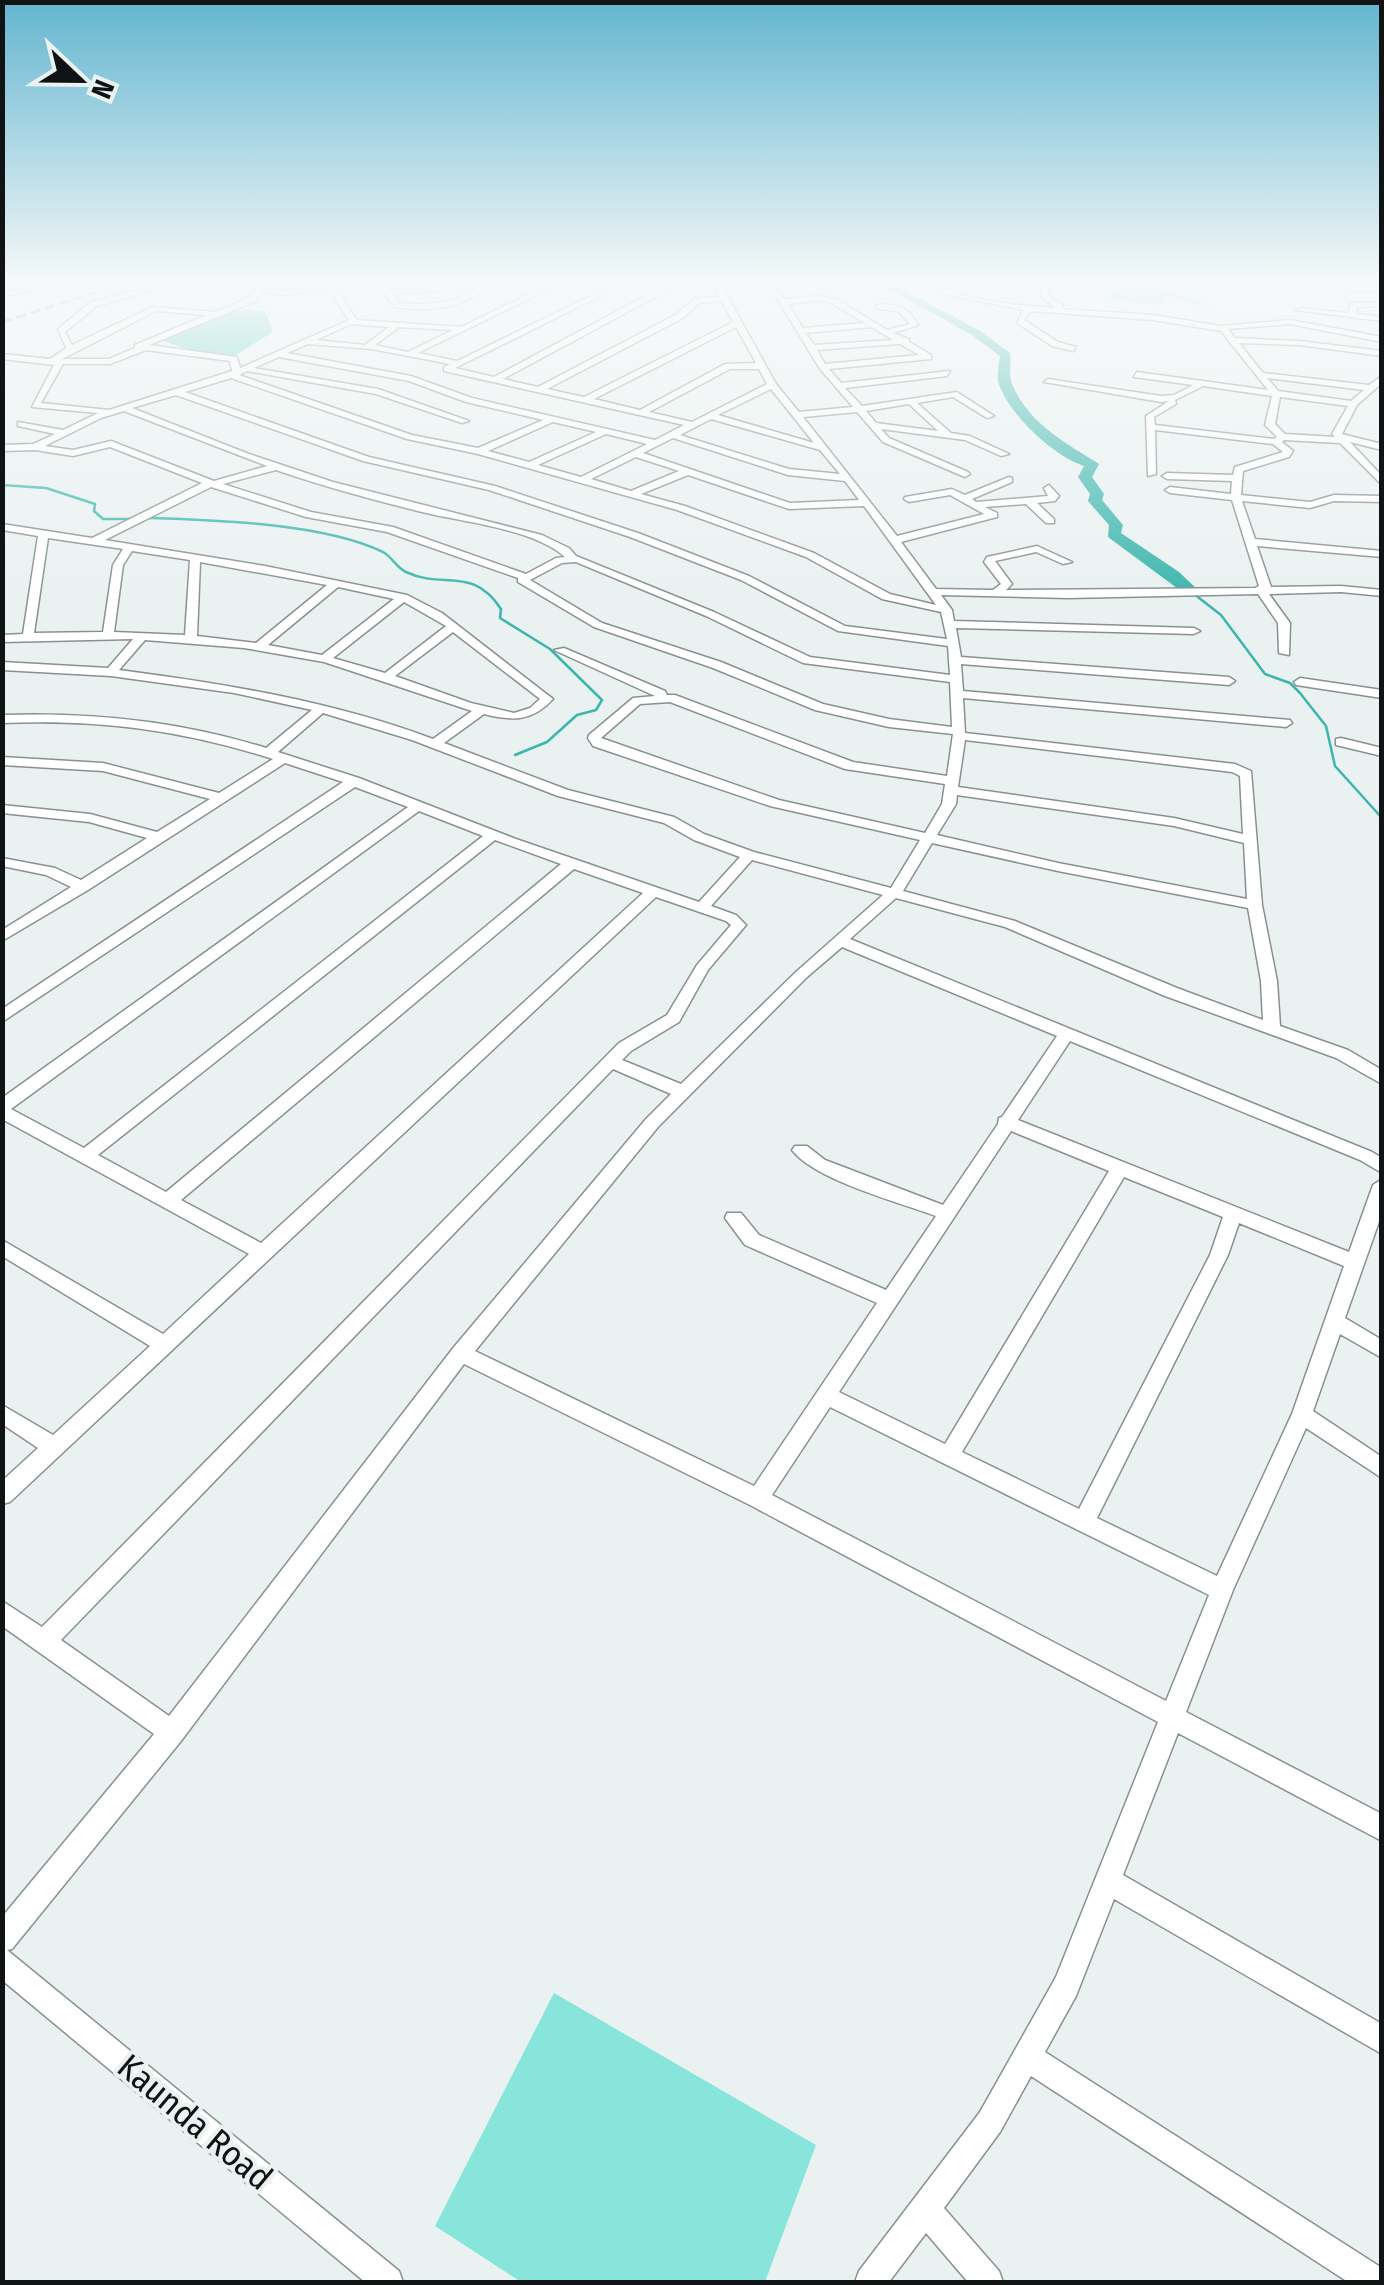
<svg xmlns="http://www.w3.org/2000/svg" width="1384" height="2285" viewBox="0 0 1384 2285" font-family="'Fira Sans Condensed',sans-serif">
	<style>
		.green { fill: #88e5db }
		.forest { fill: #53c9be }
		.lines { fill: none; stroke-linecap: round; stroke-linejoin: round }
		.stream { stroke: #3cb6ac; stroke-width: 2.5 }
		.river { fill: #3cb6ac; fill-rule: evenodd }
		.minor-casing { stroke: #899190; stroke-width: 3 }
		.minor { fill: #fff; fill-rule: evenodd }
		.rail { stroke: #808585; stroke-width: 2.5; stroke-dasharray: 10 5; stroke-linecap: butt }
		.labels { text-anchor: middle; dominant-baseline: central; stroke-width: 8; stroke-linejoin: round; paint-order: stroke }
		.near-street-label { font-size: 35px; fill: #101313; stroke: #eaf2f1 }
	</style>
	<rect width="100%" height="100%" fill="#eaf2f1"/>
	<!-- green -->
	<path class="green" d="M1129,281c28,3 50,18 75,17l-5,6 20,7 -51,-15 -6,2 10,3 -10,-1 -2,5 -64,-7h16l-6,-6 16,-1 -7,-7z
		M554,1993l262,152 -51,137h-244l-86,-56z"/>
	<!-- forest -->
	<path class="forest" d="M249,310l16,1 8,21 -39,24 -45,-6 -31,-11 69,-27z"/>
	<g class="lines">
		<!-- stream -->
		<path class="stream" d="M2,485l44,3 49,16 -1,7 9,8h30
			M148,518c66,2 175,5 235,34 9,5 14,16 23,20 38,18 66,-7 95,37l-1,9 50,31 52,51 -6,10 -19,5 -30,27 -32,13
			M1194,594l27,21 44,59 25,9 10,10 26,33 9,40 47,52"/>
		<!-- river -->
		<path class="river" d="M874,281h13l93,50 30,22c2,9 -2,22 2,31 17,40 53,58 87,80l-7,13 12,17 -2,6 21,25 -2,8 58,39 20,19 -2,3h-12l-77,-57 1,-12 -21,-24 2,-7 -12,-17 6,-11c-30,-9 -78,-54 -86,-85 -1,-7 1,-18 2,-25l-28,-21z"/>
		<!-- minor casing -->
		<g class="minor-casing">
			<path id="minor" d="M60,281h15l-73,16v-4z
				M170,281h13l-86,25 -32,26 7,13 80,-38 64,5 34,-15 6,-8 -12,-8h9l28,10 53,-5 23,34 104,7 95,-46h10l-148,72 39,8 164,-80h10l-176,87 39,9 170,-91 -21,-5 31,2v4l-171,92 35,8 139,-73 17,-15 26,-2 -9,-16h8l57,103 23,28 54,-5 -33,-38 -42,-69 -19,-19h8l18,18 34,-3 17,3 51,31 23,-6 -12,-13 -19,-2 -3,-4c20,-2 33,2 42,20l-25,8 16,6v3l22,13v4l-102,10 12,14 109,-12 -3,5 -102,12 17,18 95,-14 37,24 -7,2 -34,-21 -36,6 34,30 19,3 39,18 -8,2 -36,-16 -84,-11 8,9 79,34 2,2 -5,3 -82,-35 -26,-30 -54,5 94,119 87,-22 -34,-19 -41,7 -5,-3 1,-2 47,-8 13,6 44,-18 3,1v4l-40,17 4,3 72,-6 -4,-8 5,-3 10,11 -4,5 -18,2 17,16v4h-8l-20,-19 -41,3 12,6v4l-96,25 35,47 57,1 8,-6 -17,-22 3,-5 50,-11 35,16 -9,2 -27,-12 -41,9 17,23 -6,6 249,-2 4,-2 -27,-86 -62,-7 -5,-3 5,-3 61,7 1,-13 -65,-2 -5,-3 5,-3 66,2 2,-8 48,-15 -10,-8 -118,-14 1,44 -8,2 -2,-60 23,-15 -8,1 -117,-20 4,-3 113,17 13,-1 19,-10 -59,-8 3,-5 131,18 -47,-59 -68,-11 -122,-9 -7,9 34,22 18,5 -3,4 -21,-5 -35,-23 6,-13 -75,-15 -25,-14h47l-30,4c36,19 80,20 117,23l-13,-8 -7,-19h8l5,16 13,8 -1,4 91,6 68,11 69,-6 92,17v5l-92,-18 -62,5 7,9 64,3 83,10v5l-83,-11 -60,-2 24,30 106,12 13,-9v7l-25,22 -15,29 40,10v6l-32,-8 32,34v9l-42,-42 -56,-3 -2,2 11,9 -4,6 -46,14 -2,24 69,7 24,-7 48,1v6l-48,-1 -24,7 -68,-7 13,38 127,12v6l-125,-11 14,41 70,-1 41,4v6l-41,-4 -72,2 21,29 -1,32 -10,-2 -1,-30 -20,-29 -190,4 -127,-3 11,15 2,11 240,7 6,3 -6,3 -238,-6 5,29 268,20 6,4 -6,4 -268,-21 2,27 327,29 2,3 -6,4 -323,-29 2,35 270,31 16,7 11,134 15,76 3,45 68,24 34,20v14l-46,-26 -171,-62 -160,-69 -109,-29 -46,41 522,213 10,6v15l-22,-13 -290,-119 -52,79 331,132 24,-67 9,-6v34l-37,105 37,22v18l-42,-24 -27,77 69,46v21l-76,-50 -73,162 -47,122 196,102v27l-204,-108 -55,142 259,149v30l-268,-155 -38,97 -31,56 337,216v14h-34l-317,-206 -31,56 -56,76 55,63 4,11h-35l-42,-49 -37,49h-34l4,-11 121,-159 76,-135 102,-255 -408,-217 -286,-141 -283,377 -169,208 -5,1 392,321 4,11h-38l-363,-302v-63l152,-183 -152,-108v-25l40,26 577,-584 48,-28 30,-50 34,-40 -5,-4 -70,-24 -646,605 -8,2v-23l36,-33 -36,-24v-19l51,30 97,-89 -148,-90v-16l161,94 86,-80 -247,-135v-21l406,-291 -53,-20 -353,235v-13l341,-227 -58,-19 -197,127 -86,51v-11l69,-43 -25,-12 -44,-9v-8l53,10 26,12 66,-42 -58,-16 -87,-9v-8l88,9 67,18 53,-33 -107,-28 -101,-6v-8l101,6 116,30 54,-34c-91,-29 -175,-40 -271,-36v-8c91,-3 178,6 264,33l46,-38 -78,-17 -123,-17 -109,-6v-8l106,6 25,-29 -131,3v-7l21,-1 15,-98 -36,-6v-6l90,14 110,-55 -92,-36 -37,9 -38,-6 -33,1v-6l31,-1 22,-10 -37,-8v-4l45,8 35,-17 -66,-6 22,-42 -52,-6v-5l48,5 16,-11 -8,-19 33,-27zM319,290h10l20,30 -109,48 -3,-11 -88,-12 107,-44 6,-10 19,4zM819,300l12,3 34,20 -62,5 -15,-24zM722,301l11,21 -149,75 -37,-8 136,-71 16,-15zM156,311l51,4 -72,30v3l-26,11h-47zM351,324l38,3 -24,18 -49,-5zM399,327l54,3 -45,22 -33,-7zM736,327l20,36 -31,1 -85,46 -46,-11zM872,327l21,13 -79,5 -8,-12zM308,344l64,5 78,15 -6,3v4l240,54 -29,15 -183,-42 -61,-22 -124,-23zM900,344l19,11 -94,9 -8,-14zM146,350l84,11 2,10 -123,39 -68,-7 22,-39h47zM279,357l130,24 57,21 77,18 -65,28 -66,-13 -173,-60 8,-4 129,23 86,29 7,-2 -91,-32 -124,-21zM730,369h29l8,15 -75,38 -43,-10zM231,378l176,61 71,15 199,56 129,47 76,42 59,13 6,27 -102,-13 -96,-50 -111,-43 -143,-47 -126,-29 -184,-65zM1267,378l97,12 -13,11 -73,-10zM1203,386l69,10 -7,29 12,12 -3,2 -119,-14 -1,-8 22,-13 -1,-4zM771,389l43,54 -96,-28zM176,395l187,66 126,29 141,47 111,43 97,51 110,15 2,29 -140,-18 -96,-45 -138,-56 -7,-8 -27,-13 -209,-53 -84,-28 -117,-46zM1280,397l68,9 -16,28 3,3 -50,-3 -10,-10zM909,404l29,27 -62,-8 -10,-12zM124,411l143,55 -53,15 -103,-40 -38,9 -28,-4 56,-28zM711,419l109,31 20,24 -51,-5 -109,-34zM553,422l43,10 -67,30 -41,-11zM606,434l41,10 -66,33 -43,-12zM673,438l115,37 57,6 14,19 -69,3 -147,-50zM636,457l43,14 -48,20 -40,-12zM276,470c47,16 94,29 142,41 42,11 115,17 147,46l-9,1 -30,16 -133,-47 -82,-15 -88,-28zM688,475l101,34 75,-3 72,99 -46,-11 -76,-41 -129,-47 -44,-12zM211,487l95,30 81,15 131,46v4l76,45 119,41 102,42 74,17 64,7 -6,42 -94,-14 -178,-67h-8l-2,-4 -101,-43 -10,2 101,46 -22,2 -44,37 -1,3 5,8 177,60 150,34 -29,48 -137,-36 -50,-18 -30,-17 -106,-27 -124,-47 40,-29c28,7 48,8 69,-15l-111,-86 -35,-18 -142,-29 -160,-26zM48,538l75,11 -10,16 -10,67 -69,1zM132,551l58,9 -5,75 -71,-3 9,-67zM200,562l127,23 -71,58 -59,-7zM576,562l130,54 97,47 147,19 2,45 -63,-8 -66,-15 -102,-42 -119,-39 -72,-43 32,-17zM338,587l56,12 -72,56 -54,-10zM404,602l42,24 -61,47 -52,-15zM453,632l87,67 -10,9 -16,5 -43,-10 -76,-27zM145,640l99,8 80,14 148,49 -39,28c-101,-38 -207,-55 -314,-69zM670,702l175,67 100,15 -3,20 -17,29 -146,-33 -178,-62 39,-34zM323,713l89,27 146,56 106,27 30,17 46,17 -41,45 -183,-63 -157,-61 -81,-26zM965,740l267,32 8,4 3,58 -69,-16 -216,-31zM957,795l217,31 70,17 3,56 -189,-36 -121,-28 19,-31zM419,811l64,25 -399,312 -73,-39zM495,840l66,24 -395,328 -68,-37zM932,843l126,28 190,37 13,73 2,39 -86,-32 -162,-67 -112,-30zM752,860l131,35 -86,76 -116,113 -59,-24 9,-9 48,-29 29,-52 38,-45 -10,-10 -25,-9zM574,869l69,24 -382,350 -80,-43zM842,947l215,89 -55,81 -3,1 -1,6 -55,81 -118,-45 -18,-14h-12l-3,4c23,30 106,52 144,66l-50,74 -127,-55 -18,-22h-14l-2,5 20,27 132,58 -123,183 -279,-135 183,-224 149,-150zM613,1069l58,25 -25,25 -192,228 -285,369 -108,-76zM1011,1131l98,40 -164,273 -106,-52zM1124,1177l99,40 -13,38 -131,254 -117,-57zM1239,1223l105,43 -52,148 -75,162 -120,-58 131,-263zM830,1407l379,188 -43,106 -394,-206z
				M376,281h8l6,9 102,-9c-26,28 -61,31 -98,26zM477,288c-24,17 -49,17 -78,15l-6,-9z
				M812,281h10l11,7 -7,2z
				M1164,281h107l111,7v4z
				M1382,302v4l-25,1 -1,7 26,3v4l-86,-11 4,-2 48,5 3,-10z
				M1300,678l82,12v8l-86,-13 -2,-3z
				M1341,738l41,10v8l-46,-11v-6z"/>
		</g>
		<!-- minor -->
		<use href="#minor" class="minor"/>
		<!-- rail -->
		<path class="rail" d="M2,322l130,-41"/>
	</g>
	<!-- sky -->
	<linearGradient id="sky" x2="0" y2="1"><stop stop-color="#63b5d0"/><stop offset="0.47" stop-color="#f6f9f9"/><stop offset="1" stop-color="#f6f9f9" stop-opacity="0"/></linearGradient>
	<rect width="1384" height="601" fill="url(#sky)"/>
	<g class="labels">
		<!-- near-street labels -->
		<g class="near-street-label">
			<text transform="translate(195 2122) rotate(40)">Kaunda Road</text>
		</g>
	</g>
	<!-- border -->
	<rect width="1384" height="2285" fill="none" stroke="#101313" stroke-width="10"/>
	<!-- north arrow -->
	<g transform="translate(80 80) rotate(112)" stroke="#eaf2f1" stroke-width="8" paint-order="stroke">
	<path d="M0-8L18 38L0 25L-18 38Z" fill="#101313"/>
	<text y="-15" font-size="28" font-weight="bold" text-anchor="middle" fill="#101313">N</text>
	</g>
</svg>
